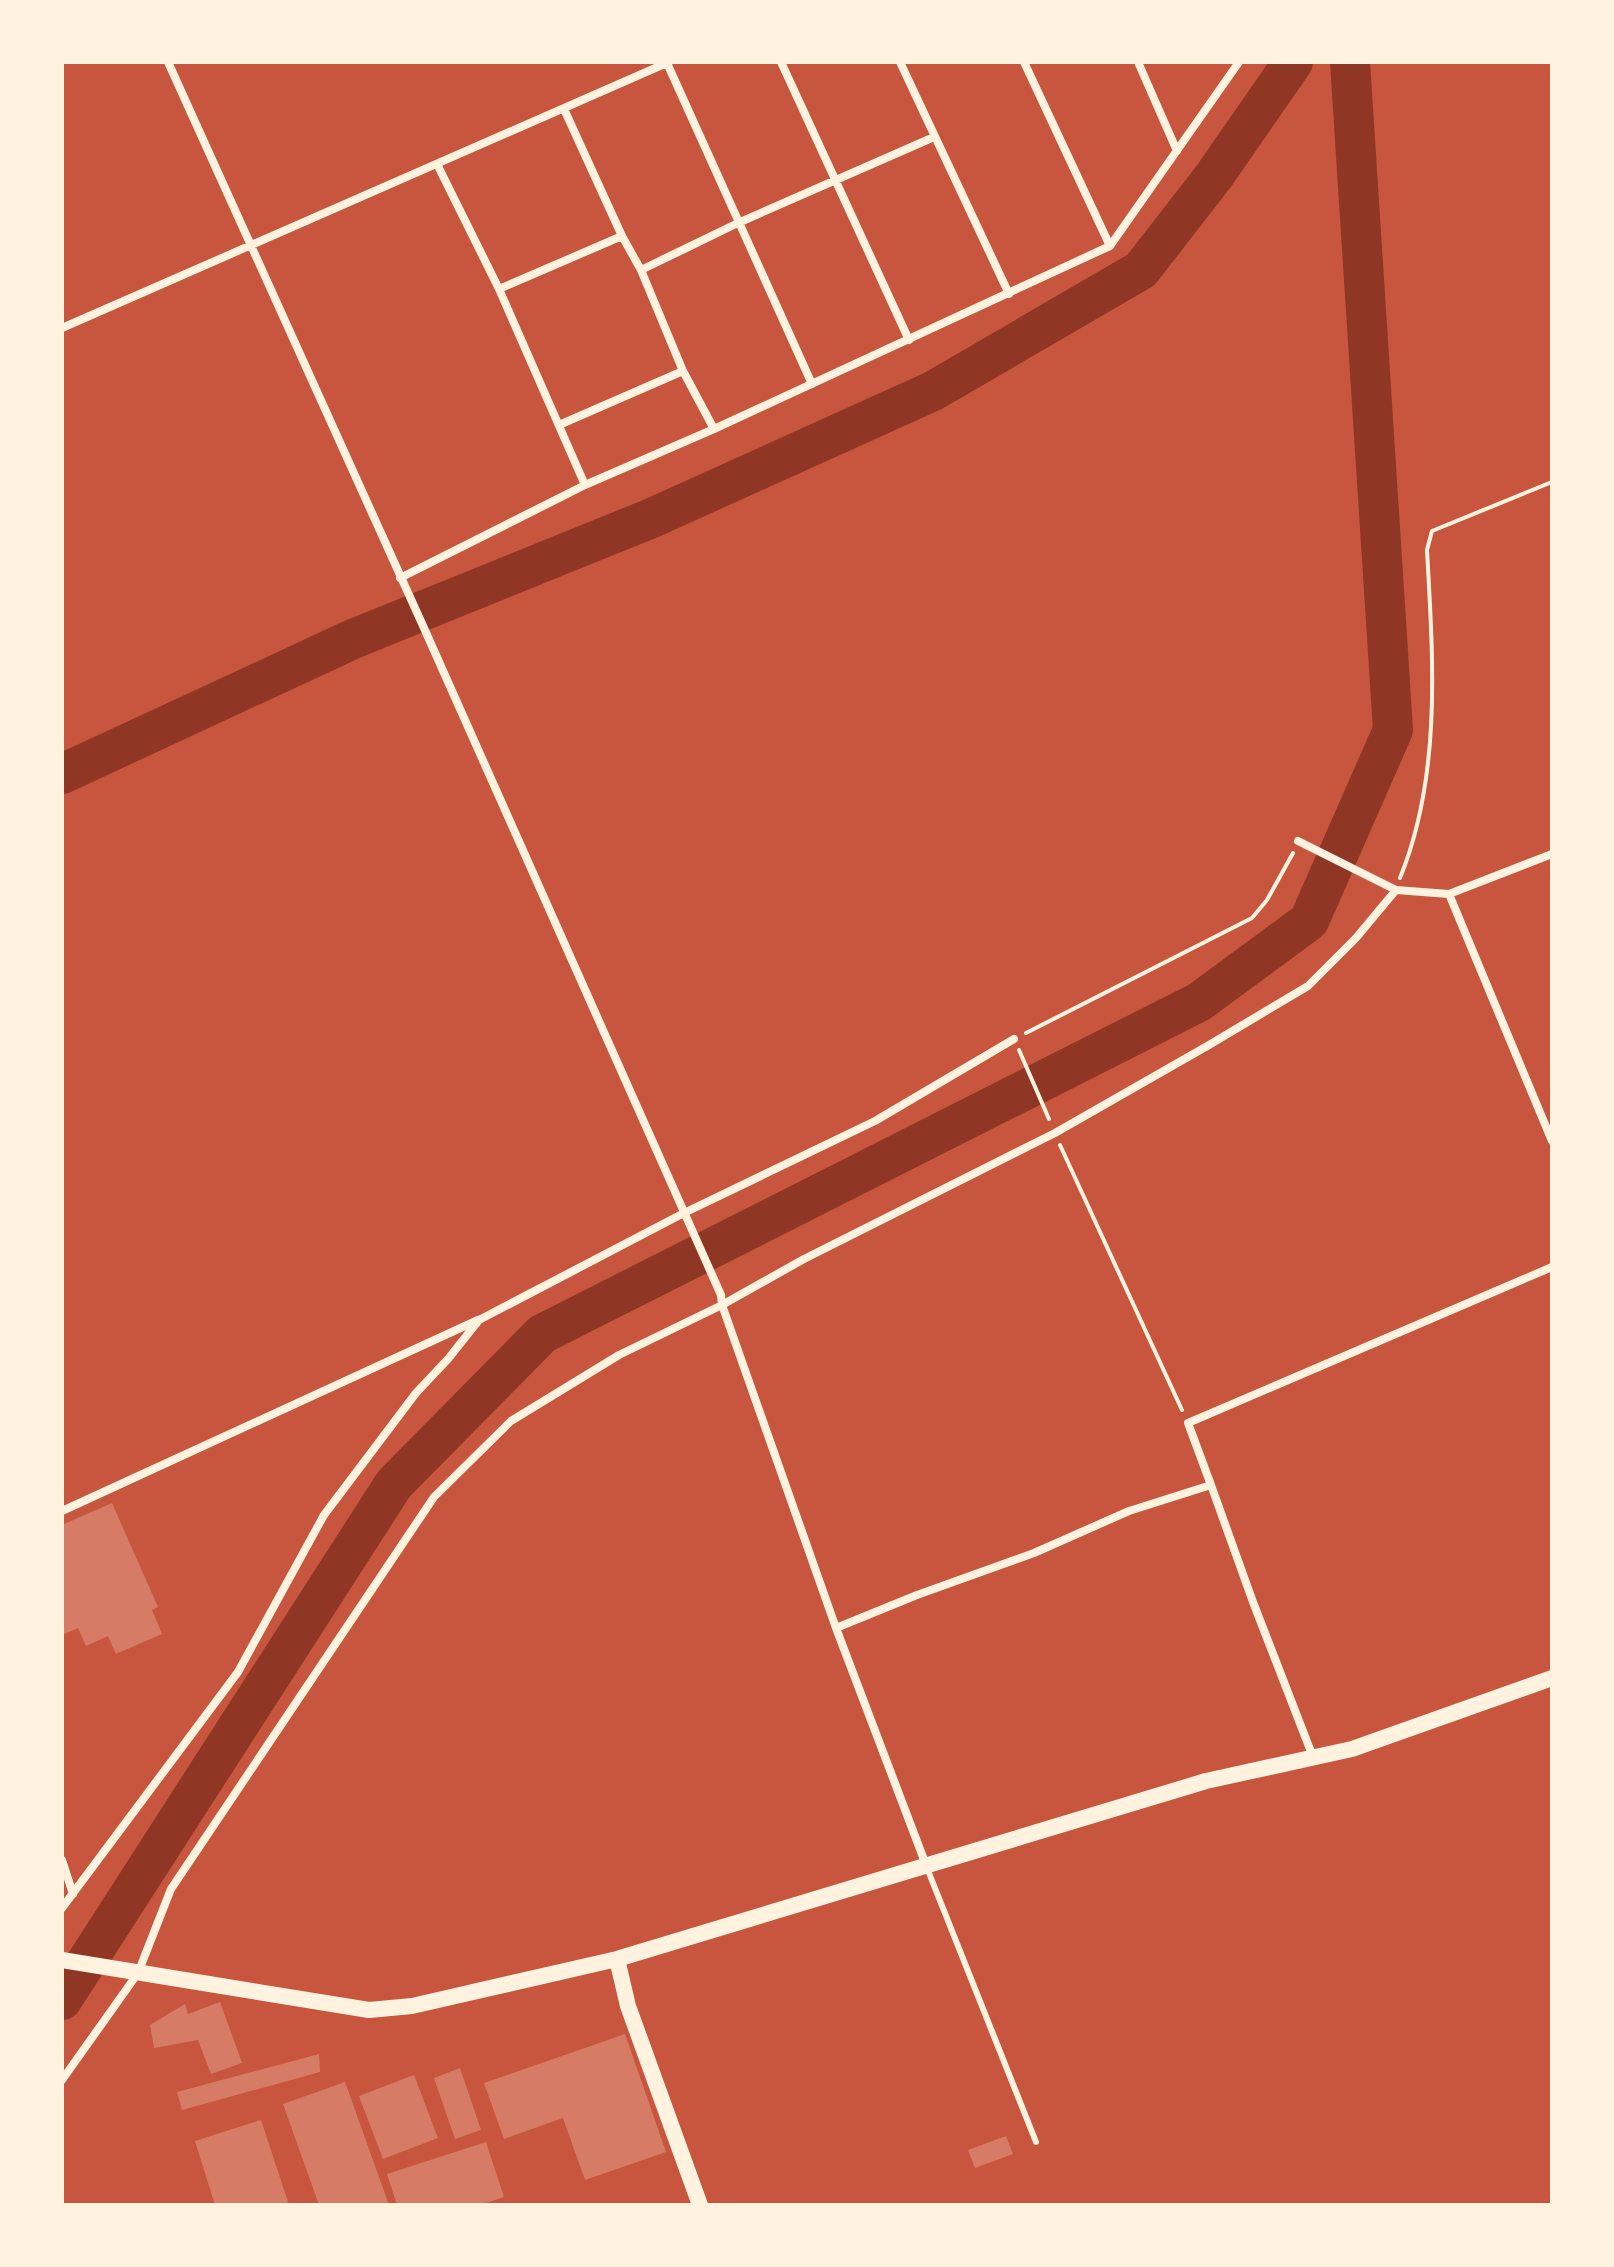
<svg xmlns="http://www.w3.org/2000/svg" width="1614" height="2267" viewBox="0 0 1614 2267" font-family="'Noto Sans',sans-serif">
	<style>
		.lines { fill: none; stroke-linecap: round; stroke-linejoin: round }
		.river { stroke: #8f3625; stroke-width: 40 }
		.building { fill: #d67c66 }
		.path { stroke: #fff3e0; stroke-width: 4 }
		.service { stroke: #fff3e0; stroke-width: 6 }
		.minor { stroke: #fff3e0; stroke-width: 8 }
		.secondary { stroke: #fff3e0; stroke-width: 16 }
	</style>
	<rect width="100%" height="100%" fill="#c8553d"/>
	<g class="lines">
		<!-- river -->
		<path class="river" d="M62,774l291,-135 299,-121 281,-127 208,-121 73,-94 79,-114
			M62,2000l332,-516 148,-150 657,-332 110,-81 84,-191 -43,-668"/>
	</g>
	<!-- building -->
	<path class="building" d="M112,1503l46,104 -6,3 10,24 -46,20 -8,-18 -22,10 -8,-18 -16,7v-110z
		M220,2002l22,61 -31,11 -13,-34 -44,8 -4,-23 35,-21 3,10z
		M625,2034l41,118 -81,28 -22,-62 -59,21 -20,-56z
		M319,2054l1,18 -138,38 -5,-18z
		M460,2068l21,62 -26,9 -21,-61z
		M414,2075l24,63 -55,21 -24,-63z
		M345,2082l44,123h-70l-36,-101z
		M261,2120l28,85h-74l-20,-64z
		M1006,2136l7,18 -38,14 -7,-18z
		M486,2142l18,55 -24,8h-83l-10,-31z"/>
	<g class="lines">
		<!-- path -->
		<path class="path" d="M1400,878c42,-103 33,-219 27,-328l5,-19 120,-49
			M1026,1033l226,-115 15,-18 26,-47
			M1019,1050l30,69
			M1060,1145l122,265"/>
		<!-- service -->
		<path class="service" d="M927,1868l109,274"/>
		<!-- minor -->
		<path class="minor" d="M168,62l256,566 297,667 1,10 114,323 90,237
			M781,62l128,278
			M900,62l109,232
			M1024,62l86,184
			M1138,62l39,89
			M667,63l145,321
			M564,109l58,127 19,34 42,101 31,58
			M437,164l62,125 86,196
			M641,270l97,-47 196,-86
			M499,289l123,-53
			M62,328l607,-266
			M559,425l124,-54
			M400,578l185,-93 129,-56 396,-183 129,-184
			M1298,841l98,49 53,4 103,-40
			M1449,894l103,247
			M1211,1485l42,117 60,155
			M62,1511l416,-191
			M836,1628l81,-33 117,-42 95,-42 82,-26 -23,-62 364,-156
			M62,1860l11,34
			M62,1908l176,-236 86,-157 92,-122 32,-34 31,-39 205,-107 191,-92 139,-82
			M62,2080l76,-107 33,-84 263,-392 77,-76 108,-66 103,-50 82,-46 251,-126 154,-88 99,-59 48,-48 40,-48"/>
		<!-- secondary -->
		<path class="secondary" d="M617,1959l11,47 72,199
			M62,1960l307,50 43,-4 205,-47 589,-178 146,-32 200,-71"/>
	</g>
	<!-- border -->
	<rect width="1614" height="2267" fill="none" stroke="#fff3e0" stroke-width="128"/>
</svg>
